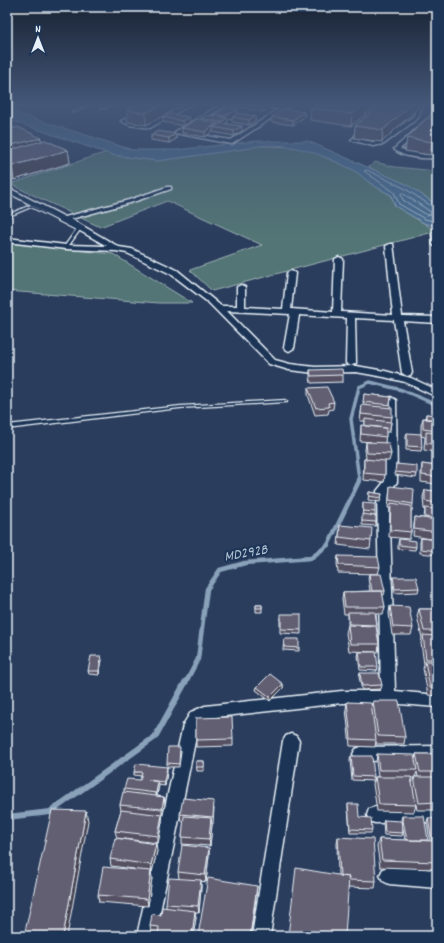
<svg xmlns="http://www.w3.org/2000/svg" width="444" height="943" viewBox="0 0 444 943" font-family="Dekko,sans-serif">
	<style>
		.green { fill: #527475; stroke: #9db2b6 }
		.water { fill: #4a6e91; stroke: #89a2ba }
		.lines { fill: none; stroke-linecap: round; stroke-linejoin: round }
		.shore { stroke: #a9bdcf; stroke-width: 1 }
		.stream-far2 { stroke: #89a2ba; stroke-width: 3.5 }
		.stream-far1 { stroke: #89a2ba; stroke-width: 4.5 }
		.stream { stroke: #89a2ba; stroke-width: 6 }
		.lane-casing { stroke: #e8f1f8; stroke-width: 2.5 }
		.street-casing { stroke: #e8f1f8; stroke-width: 3 }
		.lane { fill: #1d3557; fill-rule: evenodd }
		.street { fill: #1d3557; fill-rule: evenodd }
		.wall { fill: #555163; stroke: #e8f1f8; fill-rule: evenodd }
		.shaded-wall { fill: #454250; stroke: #e8f1f8 }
		.building { fill: #635e73; stroke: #e8f1f8 }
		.labels { text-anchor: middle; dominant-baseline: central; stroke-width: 4; stroke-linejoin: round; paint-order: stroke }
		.water-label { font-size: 15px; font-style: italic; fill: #b1c3d4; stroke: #1d3557 }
	</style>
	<rect width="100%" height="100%" fill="#2b3d5d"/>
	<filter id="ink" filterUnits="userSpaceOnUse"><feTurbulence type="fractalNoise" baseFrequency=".025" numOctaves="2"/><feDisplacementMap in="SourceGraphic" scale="8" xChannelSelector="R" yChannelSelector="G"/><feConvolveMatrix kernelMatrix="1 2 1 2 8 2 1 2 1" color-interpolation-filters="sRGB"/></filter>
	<g filter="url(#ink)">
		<!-- green -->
		<path class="green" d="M258,146l40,1 10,3 47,20 15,13 21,12 4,11 42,25 -225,60 -22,-21 72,-25 -95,-44 -67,26 -90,-43 97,-32 5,3 45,6 93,-13z
			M375,162l20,5 42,4v34l-10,-7 -58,-31z
			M7,243l106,11 79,49h-33l-152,-12z"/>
		<!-- water -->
		<path class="water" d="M7,104h9v9l117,37h42l82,-9h51l98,43 31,21v22l-13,-4 -29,-17 -4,-11c-7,-4 -14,-7 -21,-12 -6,-4 -11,-10 -17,-13 -29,-15 -70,-32 -103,-22l-93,13 -45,-6 -105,-36z"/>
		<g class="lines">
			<!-- shore -->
			<path class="shore" d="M402,193l29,19v2l-4,1 -24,-15 -2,-5z
				M437,208l-4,-1 -29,-19 -37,-18 -3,1 30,21 5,12 26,15 12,3"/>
			<!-- stream-far2 -->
			<path class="stream-far2" d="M359,479l-8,-60 8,-32 11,-5 32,8 35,15"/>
			<!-- stream-far1 -->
			<path class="stream-far1" d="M186,682l12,-23 9,-70 13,-19 25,-7 66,-5 17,-13 31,-64v-3"/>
			<!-- stream -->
			<path class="stream" d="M7,817l43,-5 105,-75 31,-56"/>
			<!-- lane casing -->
			<g class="lane-casing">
				<path id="lane" d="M88,104h3l-17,9 -2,-1z
					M31,205l48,24 1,1 -13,18 -3,-1 12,-17 -45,-23 -24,10v-2z
					M285,400l2,1v1l-107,6 -173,21v-4l173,-19z"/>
			</g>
			<!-- street casing -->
			<g class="street-casing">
				<path id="street" d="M105,104h7l-7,4h-4v-2z
					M152,104h6l-30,17 21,3 37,-20h6l-42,24 -21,-3 -8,-4z
					M222,104h6l-46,28 49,8 48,-31 -20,-3 -2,-2 26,2 4,-2h6l-61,40 -57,-11 1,-2z
					M421,104h6l-6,5 -3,9 -34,26 -11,2 -22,-6 14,-13 3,2 -10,10 15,3 7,-1 34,-25 2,-8z
					M437,110v5l-37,34 26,6 11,-1v4c-11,1 -35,0 -43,-9l1,-1z
					M7,187l58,30 64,-17 38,-13h4v2l-38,13 -62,17 48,28 13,2 45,21 44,36h16v-19l4,-2 4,2v20l38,2 4,-36 4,-2 4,2 -4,36 42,3 2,-53 4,-2 4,2 -2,53 52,3 -7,-69 4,-2h3l9,72 35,1v6l-34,-2 9,52 -2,2 -3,1 -5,-3 -8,-53 -39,-2 1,45 -5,3 -5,-3 1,-45 -48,-3 -5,33 -5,3 -5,-3 6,-34 -63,-3 48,49 15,4 25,3 41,-1 29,5 26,7 26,12v7l-32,-15 -21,-5 -28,-5 -41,1 -26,-3 -20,-6 -60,-61 -38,-29 -44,-21 -11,-2 -50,-2 -59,-7v-4l59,7 41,1 -34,-19 -66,-35z
					M432,233h5v14l-4,-2z
					M391,397l5,3 1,82 -8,10 6,199 42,4v12l-49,-4h-46l-135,15 -6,4 -3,5 -43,209h-18l46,-211 8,-13 14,-6 137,-15h39l-4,-200 8,-10 1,-81z
					M291,734l5,2 3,5 -29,195h-18l31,-195 3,-5z
					M437,746v14l-76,1 -5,-2 -3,-5 3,-5 5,-2z
					M437,806v16l-62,1 -6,-2 -2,-6 2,-6 6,-2z
					M389,866l48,4v18l-48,-4 -6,-3 -3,-6 3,-6z"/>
			</g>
			<!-- lane -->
			<use href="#lane" class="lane"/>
			<!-- street -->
			<use href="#street" class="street"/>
		</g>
		<!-- wall -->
		<path class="wall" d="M139,104h46l-39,21 -19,-3v-12z
			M230,104h39v4l-6,4 -16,-3v-1h-1l-16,-2z
			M271,104h12l-3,2z
			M378,104l-27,22 -41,-6 1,-12z
			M381,104h41l-40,38 -28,-4 1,-12z
			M304,112v5l-11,8 -22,-3 1,-5z
			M214,114h24l17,2v5l-6,4 -17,-3v-5l4,-2 -8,5 -1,3h-1l16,8 -8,5 -21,-4v-1l-8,6 -23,-4v-5l19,-8v-2l13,-2z
			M163,117l27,5 -7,4 -20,-4z
			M437,120v27l-7,8 -25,-4 2,-13z
			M7,129l61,21 2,13 -56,17 -7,-4z
			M176,134v5l-7,4 -18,-3v-5z
			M310,370l33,5v7l-32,1 -1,-6z
			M308,388l26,14 -1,7 -4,1 -1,4 -13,1 -7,-20z
			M364,394l27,3 -1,11 2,9 -2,12v3h-4l-1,11 6,11 -2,7h-4v14l-1,7 -21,-2 1,-21h2l-1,-9 1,-8h5l-11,-1 1,-16 4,1v-5h-5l2,-16h1z
			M426,414l11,1v37l-13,-2 1,-13 -4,-1v-11l2,-7 2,1z
			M407,433l15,14 -1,4 -15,-1v-14z
			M396,464l21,10 -1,4 -21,-3z
			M422,464l15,2v18l-16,-2v-10z
			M390,486l23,18 -1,7h-1v21l-2,7 -20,-2 1,-29h-2z
			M425,490l12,1v49l-24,-4 1,-12 1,-7 9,1 1,-9h-1l-1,-12z
			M369,492l13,2 -2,8 -12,-2z
			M363,503l12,9v3l1,7v4l-14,-1z
			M340,525l31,16 -1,8 -32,-4z
			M421,538l16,2v15l-17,-2v-11z
			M399,539l17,8 -1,3 -17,-1v-6z
			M338,556l42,11 -2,7 7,17 -1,4h-2l3,12 -2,7h-7l1,11v3l2,16 -1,8 -29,-1 -3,-18 2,-8v-11h-4l-2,-15 1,-7 27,-1 -2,-13 1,-4h9l-40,-1 -1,-10z
			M393,577l26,11 -1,4 -23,1 -3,-12z
			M256,605h6v7h-6z
			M390,606l23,22 -2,7h-19l-3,-22z
			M419,609h18v87l-9,-1 -5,-27 1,-4 -3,-21 1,-5 -5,-22z
			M280,618l21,12v4l-21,-1z
			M284,639l15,9v3l-16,-1z
			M359,652l19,15 -1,4 -17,-1 -2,-14z
			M102,660l-3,15 -10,-1 -1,-3z
			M360,673l22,12 -1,4 -19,1 -3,-13z
			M283,684v4l-13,13 -14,-11 1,-3z
			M373,701l32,36 -1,7h-28v-3l-1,6 -25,-1 -4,-37 1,-7 25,5z
			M196,718l37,21v7l-37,1z
			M181,751l-2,16h-12v-4z
			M377,754l38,5 1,-5h21v56h-20l-1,-5 -2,7 -37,-1 -4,-27 2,-7h3l-2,-15zM417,772l1,5h-3zM411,778h3l-2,5z
			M351,756l23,21v4l-22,-1 -2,-20z
			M196,761h8v10h-7z
			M167,771l-2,15 -6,-1 -2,11 7,1 1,7 -3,12v6l-4,21 -41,-5 -2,-7 6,-21 -1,-5 4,-13v-3l16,-9 1,-4 -7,-1v-3z
			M348,804l11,13 13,13 -1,3h-21l-2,-25z
			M214,808l-1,16h-1l-2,22 -28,-2v-7l2,-16h-3l-1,-7z
			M402,816l26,24v1h2l-3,-19 1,-4 9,1v26h-2l2,12v7l-2,5 -55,-2 -3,-21 2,-7 26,1 -4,-21z
			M384,820l19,13 -1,3 -18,-1 -1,-12z
			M338,837l38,44 -1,7 -27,-1 -10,-12 -1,-31z
			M209,848v7l-3,27 -5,-1v6l-2,26 -4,-1 1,6 -3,18h-35v-3l-7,-1 -1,-6 16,-18v-4l13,-25 -1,-7z
			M157,851l-5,21h-1l1,6 -4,28 -49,-4 -1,-7 36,-26 -23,-3 -1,-7z"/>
		<!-- shaded-wall -->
		<path class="shaded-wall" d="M163,104h22l-39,21v-12z
			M268,104h1v4l-6,4v-5z
			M365,104h13l-27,22 1,-12z
			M412,104h10l-40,38 1,-12z
			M238,109v5l-10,6 -1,3 -6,4v-5l4,-2v-4z
			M304,112v5l-11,8v-5z
			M255,116v5l-6,4v-5z
			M189,117l1,5 -7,4 -1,-5z
			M217,123v5l-4,-1v4l-8,6v-5z
			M242,126v5l-8,5v-5z
			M176,134v5l-7,4v-5z
			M437,137v10l-7,8 2,-13z
			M41,138l2,13 -36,9v-14z
			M68,150l2,13 -56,17 -2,-14z
			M101,656l1,4 -3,15v-4z
			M283,684v4l-13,13v-4z
			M167,767v4l-2,15 -1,-4z
			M158,782l1,4 -3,11v-4z
			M164,797l1,7 -3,12v-7z
			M86,811l2,10 -21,115h-4z
			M162,815v7l-4,21v-7z
			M211,818l1,7 -2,21 -1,-7z
			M156,844l1,7 -5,21 -1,-7z
			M209,848v7l-3,27 -1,-7z
			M151,871l1,7 -4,28 -1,-7z
			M201,880v7l-2,26 -1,-7z
			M257,886l-1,10 -5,40h-1z
			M195,911l1,7 -3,18h-1z
			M10,929l2,3 -1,4h-2z"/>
		<!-- building -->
		<path class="building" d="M139,104h24l-17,9 -19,-3z
			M247,104h21l-5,3z
			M316,104h49l-13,10 -41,-6z
			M381,104h31l-29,26 -28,-4z
			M227,108l11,1 -13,7 -11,-2z
			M283,109l21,3 -11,8 -21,-3z
			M238,113l17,3 -6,4 -17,-3z
			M170,114l19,3 -7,4 -19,-4z
			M207,115l21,3 -7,4 -20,-4z
			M427,118l10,2v17l-5,5 -25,-4z
			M197,119l20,4 -12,9 -23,-4z
			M221,123l21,3 -8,5 -21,-4z
			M18,127l23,11 -34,8v-16z
			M158,131l18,3 -7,4 -18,-3z
			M45,140l23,10 -56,16 -5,-2v-13z
			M342,369l1,6 -32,1 -1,-6z
			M327,387l7,15 -6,1 1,4 -13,1 -8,-20z
			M364,394l27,3 -1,8 -27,-3z
			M362,405l30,3v9l-31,-3z
			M426,414l11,1v5l-11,-1z
			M423,418l14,2v11l-14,-2z
			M365,419l26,3 -1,7 -4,-1 -21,-2z
			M361,425l25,3v9l-25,-3z
			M426,432l11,1v12l-11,-2z
			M407,433l14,1 1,13 -15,-1z
			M366,442l23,1 2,11 -24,-1z
			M364,459l21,2v14l-21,-2z
			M396,464l21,2v8l-22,-2z
			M422,464l15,2v11l-15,-2z
			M390,486l24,3 -1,15 -24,-4z
			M425,490l12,1v12l-12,-2z
			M369,492l13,2 -1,4 -12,-2z
			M363,503l12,1v8l-12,-1z
			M391,503l20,3v26l-21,-2z
			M425,508l12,1v10l-12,-2z
			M362,514l14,2v6l-14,-1z
			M415,517l22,3v12l-23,-3z
			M340,525l32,3 -1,13 -32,-4z
			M421,538l16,2v11l-16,-2z
			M399,539l17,2v6l-17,-2z
			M338,556l40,1 2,10 -41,-2z
			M369,574h12l4,17h-13z
			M393,577h23l3,11 -24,1z
			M382,591l3,16h-40l-2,-15z
			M256,605h6v3h-6z
			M390,606l19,1 4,21 -20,-1z
			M419,609h18v22h-13z
			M348,612h27l2,13 -28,-1z
			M281,614h20v16l-20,-1z
			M348,625l28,1 3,18h-29z
			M423,635l14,1v23h-11z
			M284,639h15v9l-15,-1z
			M359,652h17l2,15h-17z
			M91,656h10l-2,15h-11z
			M425,661h12v27h-7z
			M360,673h19l3,12 -20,1z
			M270,674l13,10 -13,13 -13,-10z
			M373,701h26l6,36 -27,-1z
			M347,702l24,1 5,37 -25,-1z
			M232,717l1,22 -37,1v-22z
			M168,747h12l-1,17 -12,-1z
			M377,754l37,1 3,15h-38z
			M416,754h21v18h-17z
			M351,756h21l2,21 -21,-1z
			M196,761h8v6h-8z
			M136,764l31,3 -3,15 -16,-2 10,2 -2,11 -32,-4 3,-10 13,1 2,-8h-8z
			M375,777h36l5,28 -37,-1z
			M414,777h23v25l-18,1z
			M123,792l41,5 -2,12 -42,-4z
			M183,798l31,3 -1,16 -33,-3z
			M348,804h10l1,13 12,1 1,12 -22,-1z
			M52,810l34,1 -23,125h-39z
			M121,810l41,5 -4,21 -43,-5z
			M184,816l27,2 -2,21 -27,-2z
			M402,816h22l4,24h-21z
			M428,818l9,1v22h-5z
			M384,820l17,1 2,12 -18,-1z
			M338,837l35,2 3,42 -28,-1 1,-3 -9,-1z
			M115,838l41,6 -5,21 -41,-6z
			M379,839l55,2 3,16v5l-55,-2z
			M182,845l27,3 -4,27 -27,-3z
			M103,867l48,4 -4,28 -49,-4z
			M296,868l53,9 -4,59h-57z
			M169,878l32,2 -3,26 -32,-2z
			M208,878l49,8 -7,50h-52z
			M162,907l33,4 -3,25h-34l1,-9 -9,-1 2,-12 9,1z
			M7,929h3l-1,7h-2z
			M95,935l17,1h-17z"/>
	</g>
	<!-- sky -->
	<linearGradient id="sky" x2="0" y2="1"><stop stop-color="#182233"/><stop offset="0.44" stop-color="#445778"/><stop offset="1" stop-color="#445778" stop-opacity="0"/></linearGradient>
	<rect width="444" height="236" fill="url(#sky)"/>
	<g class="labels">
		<!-- water labels -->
		<g class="water-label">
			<text transform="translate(246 554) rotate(-10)">MD292B</text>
		</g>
	</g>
	<!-- margin -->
	<rect width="444" height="943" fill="none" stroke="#1d3557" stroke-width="24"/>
	<rect x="12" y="12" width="420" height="919" fill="none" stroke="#e8f1f8" stroke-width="1.5" filter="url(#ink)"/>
	<!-- north arrow -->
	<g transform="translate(38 38)" stroke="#1d3557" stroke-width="3" paint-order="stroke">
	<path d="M0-3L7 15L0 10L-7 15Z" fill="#e8f1f8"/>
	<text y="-6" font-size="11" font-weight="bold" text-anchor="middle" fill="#e8f1f8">N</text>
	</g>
</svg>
